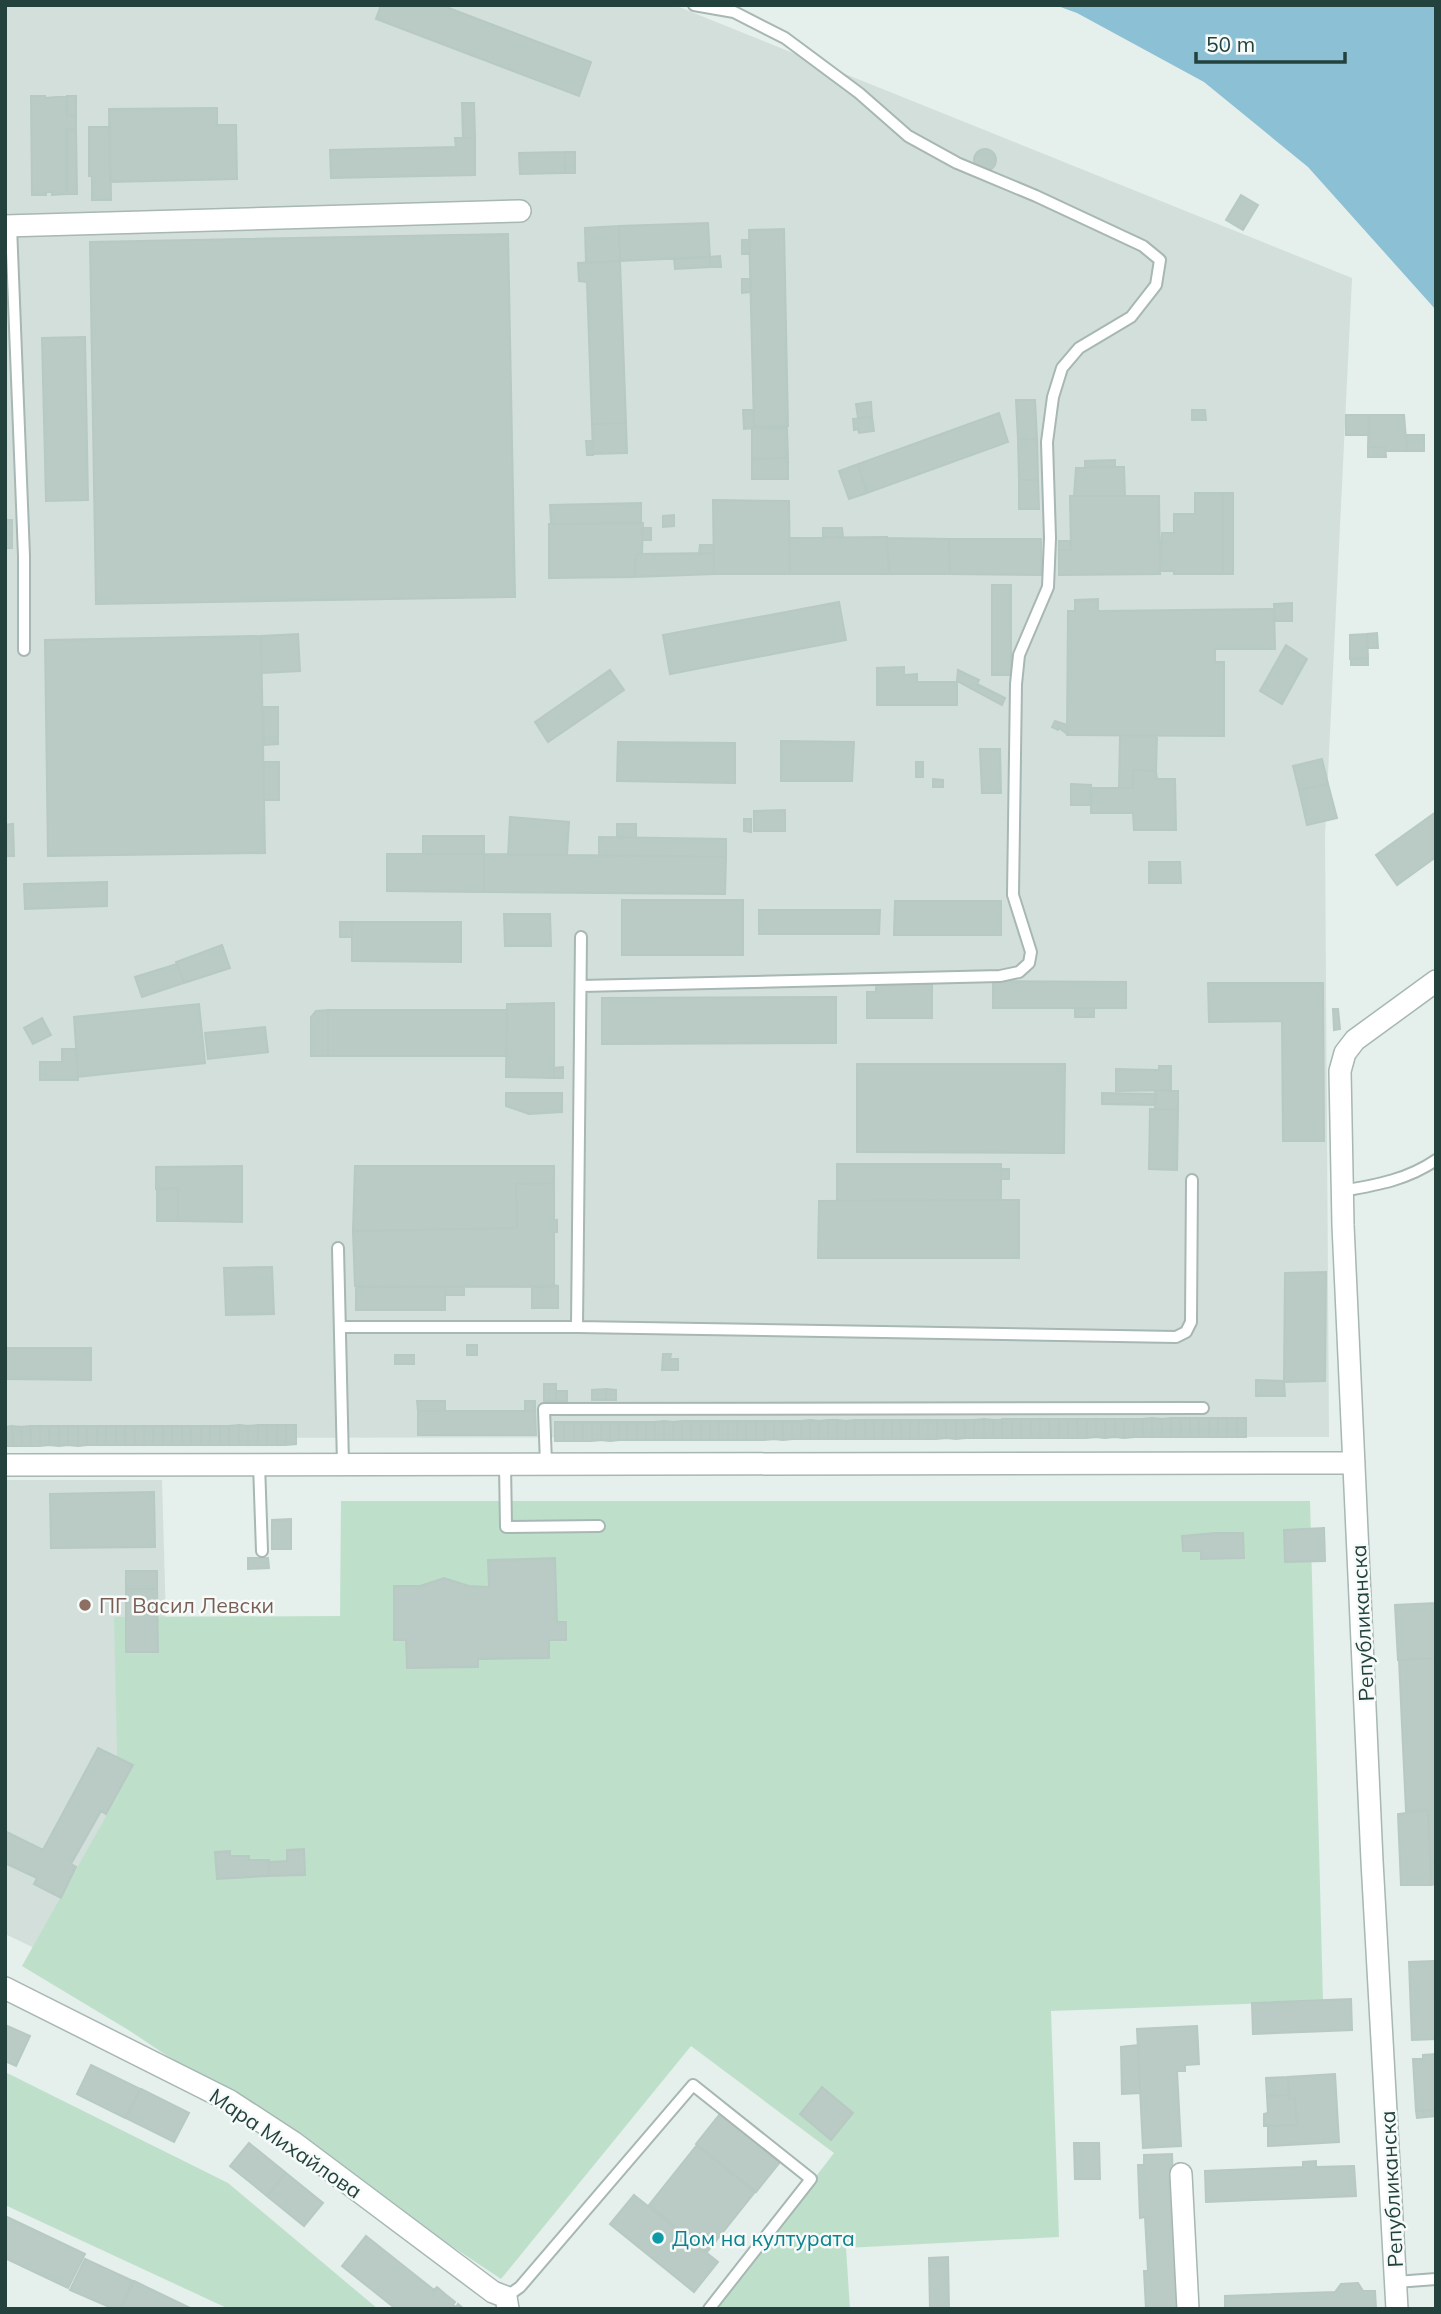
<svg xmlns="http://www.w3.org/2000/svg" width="1441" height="2314" viewBox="0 0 1441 2314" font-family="Mulish,sans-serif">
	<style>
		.built { fill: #d3dfdb }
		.green { fill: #bee0cb }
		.water { fill: #8cc0d4 }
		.building { fill: #bacac5; stroke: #b7c9c3; stroke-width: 2 }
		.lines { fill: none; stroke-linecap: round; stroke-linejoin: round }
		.lane-casing { stroke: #a7b7b3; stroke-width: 14 }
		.street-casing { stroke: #a7b7b3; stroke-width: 24 }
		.lane { stroke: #fff; stroke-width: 10 }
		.street { stroke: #fff; stroke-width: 21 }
		.education-dot { fill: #8d6e63; stroke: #f6fbf9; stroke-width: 2.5 }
		.culture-dot { fill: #0f9aa8; stroke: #f6fbf9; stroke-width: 2.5 }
		.labels { text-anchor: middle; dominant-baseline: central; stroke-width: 5; stroke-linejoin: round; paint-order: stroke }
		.education-label { font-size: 21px; fill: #785e54; stroke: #f6fbf9; text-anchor: start }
		.street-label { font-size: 21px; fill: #23413d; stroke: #f6fbf9 }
		.culture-label { font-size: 21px; fill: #0d838f; stroke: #f6fbf9; text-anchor: start }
	</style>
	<rect width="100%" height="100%" fill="#e5efeb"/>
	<!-- built -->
	<path class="built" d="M5,5h669l678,273 -27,558 4,601 -1324,1z
		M5,1480h157l7,250 -124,223 -40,-19z"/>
	<!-- green -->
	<path class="green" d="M341,1501h969l13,500 -272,10 8,226 -213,11 4,61h-136l120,-156 -143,-107 -190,233 -371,-248 -108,-65 96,-171 -4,-178 226,-1z
		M5,2072l223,111 150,126h-149l-224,-104z"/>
	<!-- water -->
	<path class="water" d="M1055,5h381v305l-128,-143 -104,-85 -127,-69z"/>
	<!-- building -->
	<path class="building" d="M381,5h60l150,57 -12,34 -203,-77z
		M31,96h14v2l22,-2v20l9,-1v14l-9,1v64l-15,1v-3h-6v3h-14z
		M67,96h9v19l-9,1z
		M462,103h12l1,35h-12z
		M217,108v17h19l1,54 -127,3 -1,-73z
		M89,127h21l1,73h-19v-24h-3z
		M76,129l1,65h-10v-64z
		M455,138h20v37l-144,3 -1,-28 126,-3z
		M974 160a11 11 0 1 1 22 0a11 11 0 1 1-22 0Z
		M565,152v21l-45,1 -1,-21z
		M565,152h10v21h-10z
		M1241,195l17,10 -15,25 -17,-10z
		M708,223l2,34 -90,4 -1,-35z
		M619,226l1,35 -34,2 -1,-35z
		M784,229l4,197h-34l-5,-196z
		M508,234l7,363 -419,7 -6,-362z
		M742,240h8v14h-8z
		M720,256l1,11h-11v-10z
		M710,257v10l-35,2 -1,-10z
		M620,261l6,162 -34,1 -5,-142 -8,-1 -1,-18z
		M742,279h9v13l-9,1z
		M85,337l3,163 -42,1 -4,-163z
		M1016,400h19l2,39h-19z
		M871,402l1,15 -14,1 -2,-14z
		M743,410h11v18l-10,1z
		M1192,410h13l1,10h-14z
		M999,413l9,29 -141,51 -9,-29z
		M1346,415h23v20h-23z
		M1369,415h35l3,36h-22v-4h-17z
		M872,417l2,14 -15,2 -1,-4 -4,1 -1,-11z
		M626,423l1,30 -34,1 -1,-30z
		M752,428h35l1,30 -36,1z
		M1406,435h18v16h-17z
		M1018,439h19l1,41h-19z
		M586,441h6l1,14h-6z
		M1368,447h17l1,10h-18z
		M788,458v21h-36v-20z
		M1115,460v7h-30v-6z
		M858,464l9,29 -18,6 -10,-28z
		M1115,467h9l1,29h-51l2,-28z
		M1019,480h19l1,29h-20z
		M1195,493h28v81h-49v-3h-14l2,-38h12v-19h21z
		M1223,493h10v81h-10z
		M1070,496h89l1,78 -101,1v-25h12z
		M713,500l76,1 1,73h-76z
		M641,503v20l-90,1 -1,-19z
		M674,515v11l-11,1v-11z
		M5,520h7v28h-7z
		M643,523l-1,31h-6l-1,23 -86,1v-54z
		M642,528h9v12h-9z
		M823,528h19l1,9h-20z
		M887,537l2,37h-99l-1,-36z
		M887,538l62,1 1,35h-61z
		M949,539h92v36l-91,-1z
		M1059,541h11l1,9h-12z
		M700,545h14v8l-15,1z
		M714,553v21l-79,3 1,-23z
		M992,585h19v90h-19z
		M1098,599v12l176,-2 1,40h-60v13h9v74l-157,-1 1,-124h7v-11z
		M839,602l7,38 -176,34 -7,-39z
		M1292,603v18h-17l-1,-17z
		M1377,633l1,15h-10l-1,-14z
		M298,634l2,37 -38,2 -1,-37z
		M1367,634l1,24 -18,1v-24z
		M261,636l4,217 -217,3 -3,-216z
		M1286,645l21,14 -25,45 -22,-13z
		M1368,658v7h-17v-6z
		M904,667v8l13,-1v8h40v23h-80v-37z
		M610,670l14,20 -76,52 -13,-20z
		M958,670l21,10 -2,4 28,14 -3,7 -45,-24z
		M263,707h15v37l-14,1z
		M1055,721l12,4v9l-8,-6 -1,2 -6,-3z
		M1120,735h37l-1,36 -23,-1v18h-14z
		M781,741l73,1 -2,39h-71z
		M618,742l117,1v40l-118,-2z
		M980,749h20l1,44h-19z
		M1322,759l6,25 -29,6 -6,-24z
		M264,762h15v38h-15z
		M916,762h7v15h-7z
		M1133,770l23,1 1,8h18l1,51h-42l-1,-17h-42v-25h42z
		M933,779l10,1v7h-10z
		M1071,784l20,1v20h-20z
		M1328,784l9,34 -30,7 -8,-35z
		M785,810v21h-31v-20z
		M1436,812v45l-39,28 -21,-30z
		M510,817l59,5 -2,33h-59z
		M744,819h7v13l-7,-1z
		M13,824l1,32h-9v-31z
		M617,824h19v14l-19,-1z
		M423,836h61v18h-61z
		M599,837l127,2v18l-127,-2z
		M387,854h97v38l-97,-1z
		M484,854l242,3 -1,37 -241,-2z
		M1149,862h31l1,21h-32z
		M107,882v24l-82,3 -1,-25z
		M622,900h121v55h-121z
		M895,901h106v34h-107z
		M759,910h121l-1,24h-120z
		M504,914h46l1,32h-46z
		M340,922h12v15h-12z
		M352,922h109v40l-109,-1z
		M222,945l8,23 -46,15 -8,-21z
		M177,964l7,19 -42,14 -7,-20z
		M993,981l133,1v26h-133z
		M1208,983h115l1,158h-41l-1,-120 -73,1z
		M876,984h56v34h-65v-26h9z
		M836,997v46l-234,1v-46z
		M554,1003v75l-48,-1 1,-73z
		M199,1004l6,59 -127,14 -4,-60z
		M1075,1008h19v9h-19z
		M1333,1009h5l2,20 -6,1z
		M328,1010v46h-17v-39l5,-6z
		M328,1010h179v46h-179z
		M42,1018l9,17 -18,9 -9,-16z
		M265,1027l3,25 -60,7 -3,-26z
		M62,1049h14l2,31h-38v-18h22z
		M857,1064h208l-1,89 -207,-1z
		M1159,1066h12v24l-55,1v-22l43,1z
		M563,1067v11h-9v-10z
		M1155,1091h23v19h-23z
		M506,1093h56v19l-33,2 -23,-8z
		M1102,1093l54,1v11l-54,-1z
		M1150,1109l28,1 -1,60 -28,-1z
		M837,1164h164v36l-164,1z
		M242,1166v56l-64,-1v-33l-22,1v-22z
		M355,1166h199v17l-38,1 1,44 -164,3z
		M1001,1169h8v10h-8z
		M554,1183v37h3v12h-3v55l-199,-1 -2,-55 164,-3 -1,-44z
		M178,1188v33h-21v-32z
		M1001,1200h18v58h-201l1,-57z
		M272,1267l2,47 -48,1 -2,-47z
		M1326,1272l-1,109 -41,1 1,-109z
		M554,1285l4,1v22h-26v-21z
		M356,1287h89v23h-89z
		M445,1287h19v8h-19z
		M467,1345h10v10h-10z
		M5,1348h86v32l-86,-1z
		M663,1354h8l-1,5h8v11h-16z
		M395,1355h19v9h-19z
		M1256,1380l28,1 1,15h-29z
		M544,1384h12v17h-12z
		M606,1389v11h-14v-10z
		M606,1389l10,1v10h-10z
		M556,1391h11v10h-11z
		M417,1401h28v10h-27z
		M525,1401h10v10h-10z
		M418,1411h117l1,24h-118z
		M1152,1418v19h-9v-18z
		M1152,1418l10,1v18h-10z
		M1171,1418v19h-9v-18z
		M1171,1418h9l1,19h-10z
		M1180,1418h10v19h-9z
		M1190,1418h9v19h-9z
		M1199,1418h10v19h-10z
		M1209,1418h9v19h-9z
		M1218,1418h9v19h-9z
		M1227,1418h10v19h-10z
		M1237,1418h9v19h-9z
		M984,1419v19h-10v-18z
		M984,1419l9,1v18h-9z
		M1002,1419v19h-9v-18z
		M1002,1419h10v19h-10z
		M1012,1419h9v19h-9z
		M1021,1419h10v19h-10z
		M1031,1419h9v19h-9z
		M1040,1419h9v19h-9z
		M1049,1419h10v19h-10z
		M1059,1419h9v19h-9z
		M1068,1419h9l1,19h-10z
		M1077,1419h10v19h-9z
		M1087,1419h9v18l-9,1z
		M1096,1419h9v19l-9,-1z
		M1105,1419h10v18l-10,1z
		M1115,1419h9v19l-9,-1z
		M1124,1419h10v18l-10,1z
		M1134,1419h9v18h-9z
		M810,1420l9,1v18h-9z
		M810,1420v19h-9v-18z
		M828,1420v19h-9v-18z
		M828,1420h9v19h-9z
		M837,1420l9,1v18h-9z
		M855,1420h10v19h-10z
		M855,1420v19h-9v-18z
		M865,1420h9v19h-9z
		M874,1420h9v19h-9z
		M883,1420h9v19h-9z
		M892,1420h9v19h-9z
		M901,1420h9v19h-9z
		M910,1420h9v19h-9z
		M919,1420h9v19h-9z
		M928,1420h9v19h-9z
		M937,1420h9v18l-9,1z
		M946,1420h10v19l-10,-1z
		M956,1420h9v18l-9,1z
		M965,1420h9v18h-9z
		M664,1421v19h-9v-18z
		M664,1421l9,1v18h-9z
		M682,1421v19h-9v-18z
		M682,1421h9v19h-9z
		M691,1421h10v19h-10z
		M701,1421h9v19h-9z
		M710,1421h9v19h-9z
		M719,1421h9v19h-9z
		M728,1421h9v19h-9z
		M737,1421h9v19h-9z
		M746,1421h10v19h-10z
		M756,1421h9v19h-9z
		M765,1421h9v18l-9,1z
		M774,1421h9v19l-9,-1z
		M783,1421h9v18l-9,1z
		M792,1421h9v18h-9z
		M555,1422h9v19h-9z
		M564,1422h10v19h-10z
		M574,1422h9v19h-9z
		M583,1422h9v19h-9z
		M592,1422h9v18l-9,1z
		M601,1422h9v19l-9,-1z
		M610,1422h9v18l-9,1z
		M619,1422h8v18h-8z
		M627,1422h10v18h-10z
		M637,1422h9v18h-9z
		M646,1422h9v18h-9z
		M239,1425l9,1v19h-9z
		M239,1425v20h-10v-19z
		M258,1425v20h-10v-19z
		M258,1425h9v20h-9z
		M267,1425h10v20h-10z
		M277,1425h9v20h-9z
		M286,1425h10v19l-10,1z
		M12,1426l1,20h-8v-19z
		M12,1426l9,1 1,19h-9z
		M30,1426l1,20h-9l-1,-19z
		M30,1426h10v20h-9z
		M40,1426h9v19l-9,1z
		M49,1426h10v20l-10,-1z
		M59,1426h9v19l-9,1z
		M68,1426h10v20l-10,-1z
		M78,1426h9v19l-9,1z
		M87,1426h10v19h-10z
		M97,1426h9v19h-9z
		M106,1426h10v19h-10z
		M116,1426h9v19h-9z
		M125,1426h9l1,19h-10z
		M134,1426h10v19h-9z
		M144,1426h9v19h-9z
		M153,1426h10v19h-10z
		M163,1426h9v19h-9z
		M172,1426h10v19h-10z
		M182,1426h9v19h-9z
		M191,1426h10v19h-10z
		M201,1426h9v19h-9z
		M210,1426h10v19h-10z
		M220,1426h9v19h-9z
		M154,1492l1,55 -104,1 -1,-54z
		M291,1519v30h-19v-29z
		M1324,1528l1,33 -40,1 -1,-32z
		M1215,1533h28l1,25 -43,1v-8h-18l-1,-15z
		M248,1558h20l1,10 -21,1z
		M555,1558l2,64h9v18h-17v18l-71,1v8l-71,1 -1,-28h-12v-54h26l24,-8 25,8 20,1 -1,-27z
		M126,1571h31v18h-31z
		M126,1589h31l1,63h-32z
		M1436,1603v55l-38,2 -3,-55z
		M1436,1658v204l-6,1 -2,-53 -22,1 -7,-151z
		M98,1748l35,17 -27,49 -5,-3 -30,53 5,3 -15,31 -27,-14 3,-6 -32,-15v-32l38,19z
		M1428,1810l3,75h-30l-3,-71z
		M304,1849l1,26 -36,1v-14l18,-1v-11z
		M230,1851v5h19v4h20v16l-52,3 -2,-27z
		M1436,1862v22l-5,1 -1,-22z
		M1434,1961l2,78 -24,1 -3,-78z
		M1351,1999l1,31 -99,4 -1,-31z
		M5,2025l25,11 -14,30 -11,-5z
		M1197,2026l2,38 -14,1v6h-8l4,75 -38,2 -6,-119z
		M1138,2045l2,48 -18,1 -1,-47z
		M1436,2054v56l-20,1 -3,-52h10v-4z
		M91,2065l49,24 -15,29 -48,-24z
		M1335,2074l4,68 -71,4v-20l29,-1 -2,-27 -6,1 -1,-22z
		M1288,2077l1,18 -22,1 -1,-18z
		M822,2087l31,26 -22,27 -31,-26z
		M141,2089l48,24 -15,29 -48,-24z
		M1289,2095v4l6,-1 2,27 -33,1v-12l4,-1 -1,-17z
		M1436,2110v6l-19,2 -1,-7z
		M720,2114l17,14 2,-2 41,36 -24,30 -60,-48z
		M249,2143l37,30 -19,23 -37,-30z
		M1074,2143h25l1,36h-25z
		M697,2145l58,47 -48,60 -58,-47z
		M1172,2154l6,155h-32l-2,-38h4l-3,-54 -5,1 -2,-53h6v-10z
		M1316,2161v6l38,-1 2,30 -150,6 -1,-31 98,-4v-5z
		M286,2173l37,30 -19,23 -37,-30z
		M634,2195l84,67 -24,30 -84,-68z
		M5,2216l80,38 -17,34 -63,-30z
		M366,2236l68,54 3,-3 8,7 -2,3 2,-3 10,8 -2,3 3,2 2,-3 6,5h-68l-54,-43z
		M948,2257l1,52h-19l-1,-51z
		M85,2259l48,22 -13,28h-6l-44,-19z
		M134,2281l58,28h-71z
		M1358,2283l5,8h12l1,18h-151v-13l110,-4 6,-8z"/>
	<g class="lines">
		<!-- lane casing -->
		<g class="lane-casing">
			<path id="lane" d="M11,226l13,330v94
				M581,986l419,-10 19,-4 10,-9 2,-11 -18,-57 3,-211 3,-29 29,-68 2,-49 -3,-96 6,-45 9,-29 17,-20 52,-31 25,-32 4,-25 -17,-14 -107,-50 -79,-33 -49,-27 -49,-43 -74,-55 -51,-26 -40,-7
				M1342,1191c34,-6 65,-11 94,-31
				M338,1248l5,216
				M340,1327h237l599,10 10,-5 5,-10 1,-142
				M577,1327l4,-390
				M259,1464l3,87
				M505,1464l1,63 93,-1
				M546,1464l-2,-55 659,-1
				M1396,2282l40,-3
				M506,2297l14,-10 173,-202 118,94 -102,130"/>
		</g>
		<!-- street casing -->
		<g class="street-casing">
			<path id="street" d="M5,226l515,-15
				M5,1465l1349,-2
				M5,1988l225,113 63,41 200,150 13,5 2,12
				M1181,2174l7,135
				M1397,2309l-25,-448 -29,-636 -3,-154 5,-18 10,-13 81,-59"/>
		</g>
		<!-- lane -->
		<use href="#lane" class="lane"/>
		<!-- street -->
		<use href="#street" class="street"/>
	</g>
	<!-- markers -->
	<circle class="education-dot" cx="85" cy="1605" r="7"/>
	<circle class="culture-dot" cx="658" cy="2238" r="7"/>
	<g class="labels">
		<!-- education labels -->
		<g class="education-label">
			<text x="99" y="1605">ПГ Васил Левски</text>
		</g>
		<!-- street labels -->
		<g class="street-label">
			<text transform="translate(1362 1623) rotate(-93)">Републиканска</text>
			<text transform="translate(286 2143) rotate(34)">Мара Михайлова</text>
			<text transform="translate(1391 2189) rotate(-93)">Републиканска</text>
		</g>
		<!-- culture labels -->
		<g class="culture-label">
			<text x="672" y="2238">Дом на културата</text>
		</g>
	</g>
	<!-- border -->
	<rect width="1441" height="2314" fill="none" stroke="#23413d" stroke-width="14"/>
	<!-- scale -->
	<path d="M1196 52v10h149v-10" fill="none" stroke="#23413d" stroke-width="3.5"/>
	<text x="1206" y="52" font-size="21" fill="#23413d" stroke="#f6fbf9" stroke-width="5" paint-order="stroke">50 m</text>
</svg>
